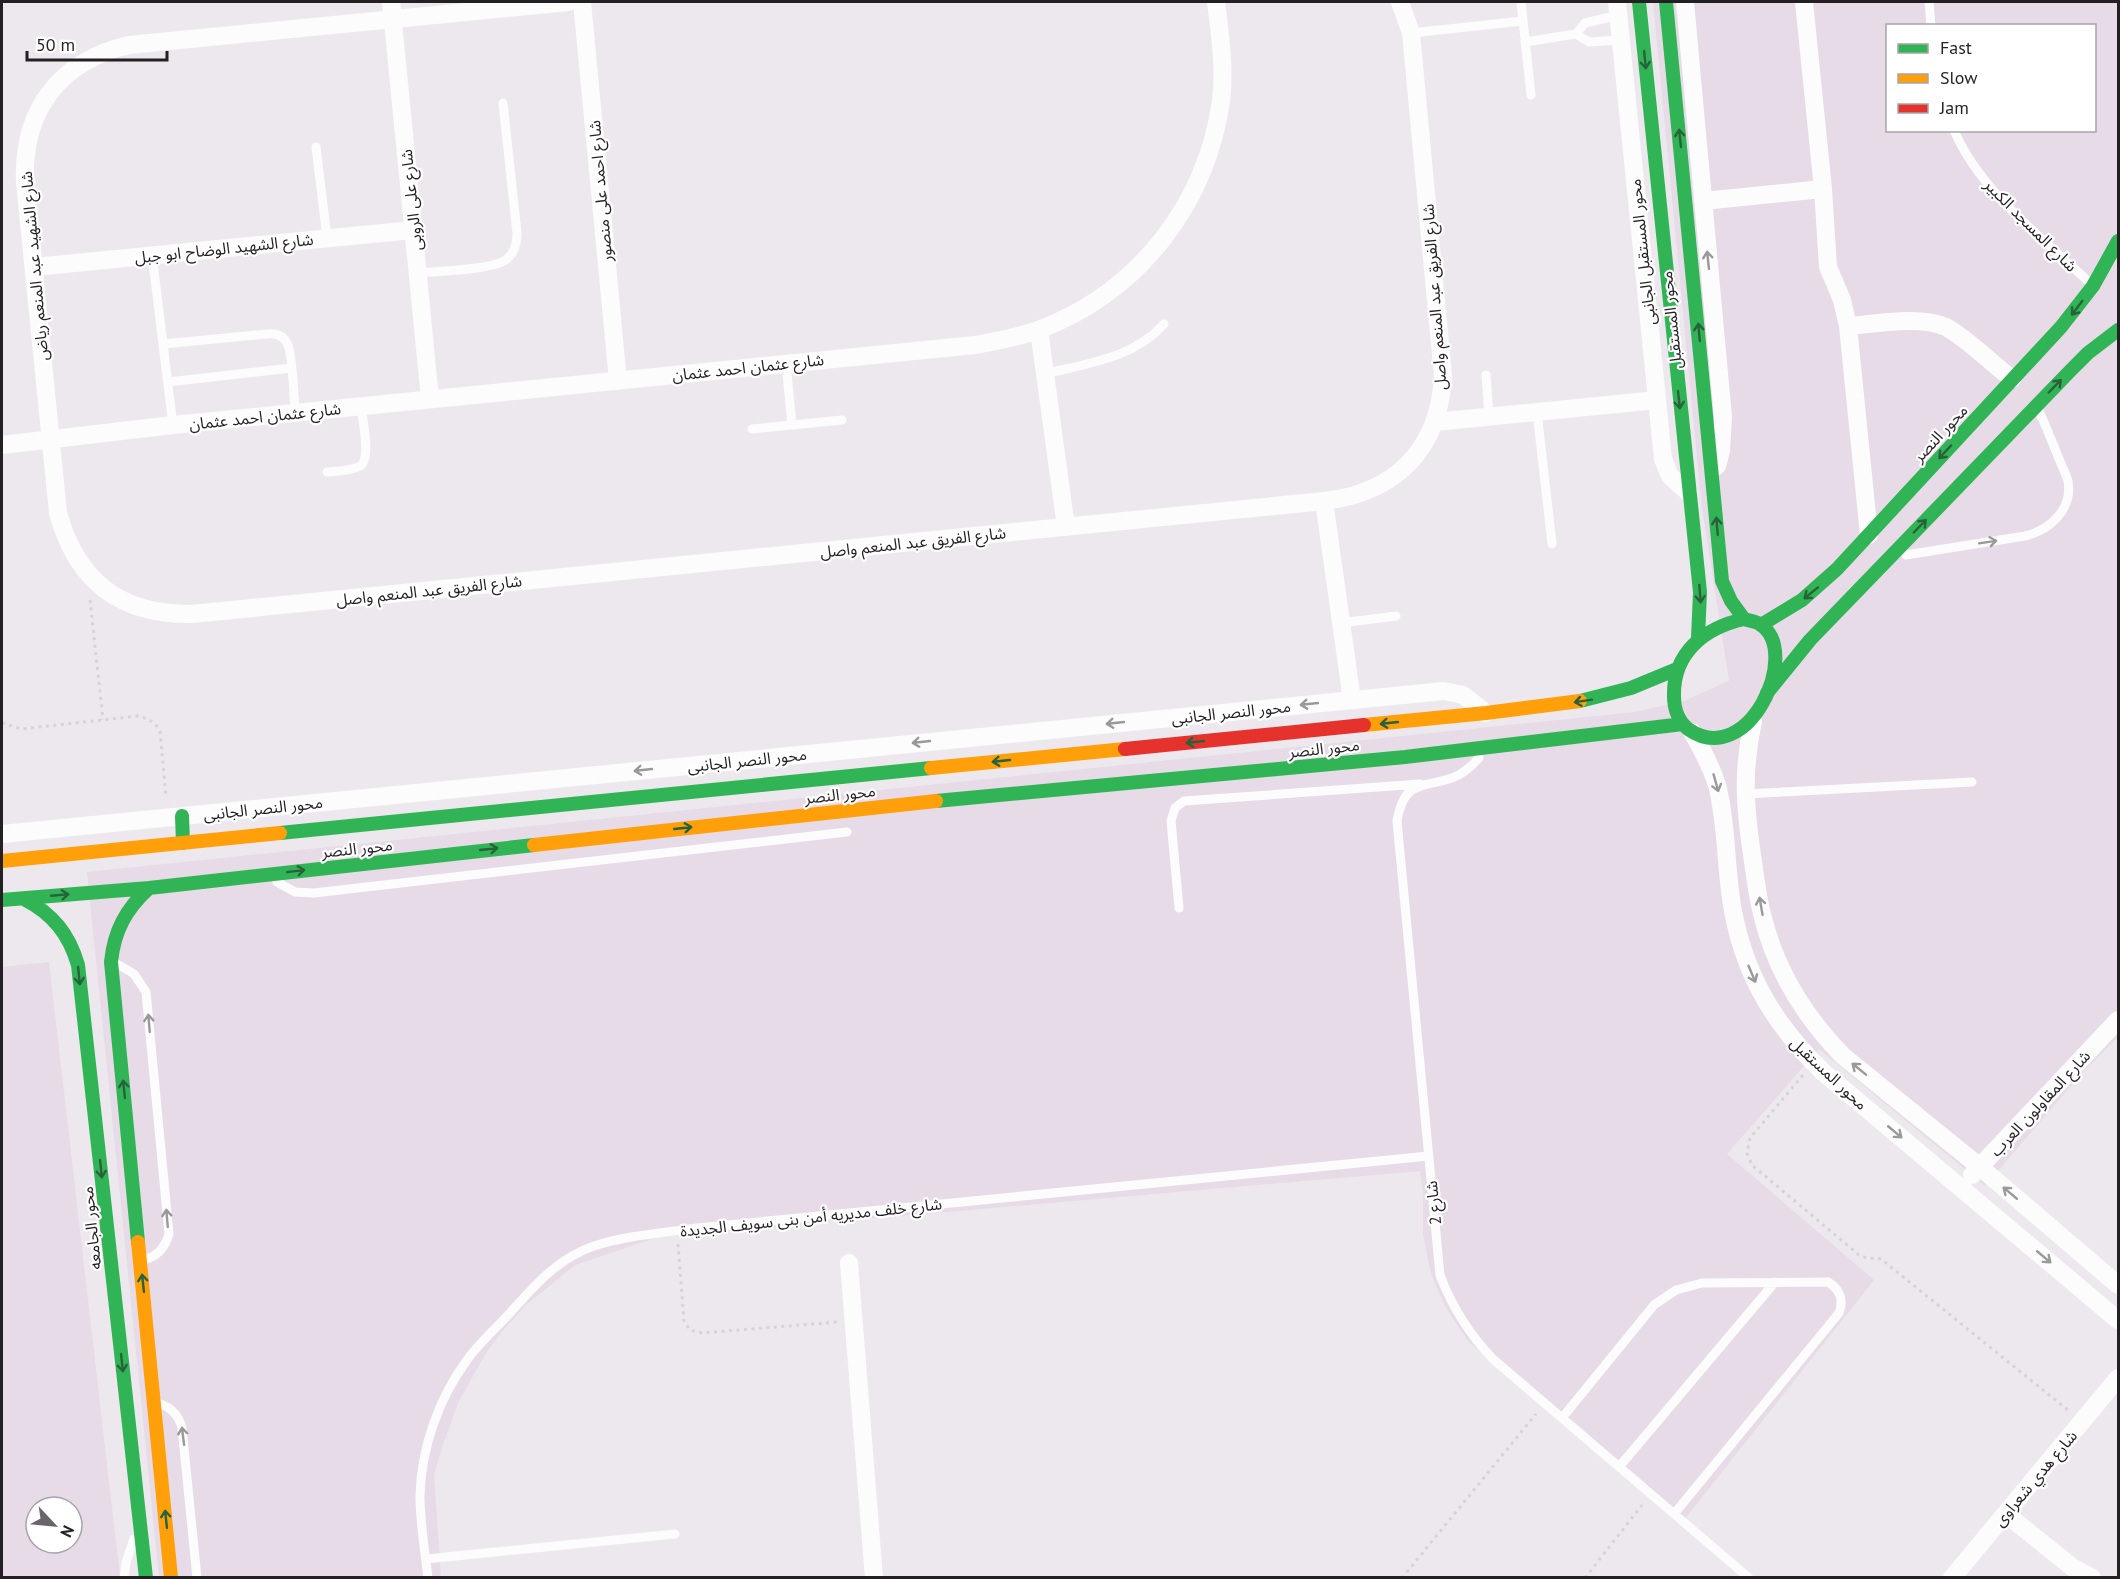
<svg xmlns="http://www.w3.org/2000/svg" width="2120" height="1579" viewBox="0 0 2120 1579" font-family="'PT Sans','Noto Sans Arabic',sans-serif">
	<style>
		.built { fill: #e6dbe7; fill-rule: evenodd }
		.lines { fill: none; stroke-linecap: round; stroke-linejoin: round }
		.path { stroke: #d5d4d5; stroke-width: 3; stroke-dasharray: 3 4.5; stroke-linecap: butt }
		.lane { stroke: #fcfcfc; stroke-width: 9 }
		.street { stroke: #fcfcfc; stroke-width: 18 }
		.fast { stroke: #30b455; stroke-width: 14 }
		.slow { stroke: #ff9f0a; stroke-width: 14 }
		.jam { stroke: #e5322d; stroke-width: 14 }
		.oneway { stroke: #29623a }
		.oneway2 { stroke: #9a999a }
		.labels { text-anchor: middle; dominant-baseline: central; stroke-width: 4.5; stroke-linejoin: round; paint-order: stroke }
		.street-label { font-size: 16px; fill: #231f23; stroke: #fff }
	</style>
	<rect width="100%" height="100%" fill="#ede8ed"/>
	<!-- built -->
	<path class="built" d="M1653,2h465v1035l-35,35 -98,114 -166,-137 -92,105 147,126 -194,245 -213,-185 -21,-32 -15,-34 -8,-40v-40l-3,-23 -762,66 -83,28 -49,40 -21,23 -19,25 -28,50 -17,48 -7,24 7,102h-282l-72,-705 1548,-160 49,-11 45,-20 -27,-173zM1888,26h206v104h-206z
		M49,962l71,615h-118v-610zM36,1507h36v36h-36z"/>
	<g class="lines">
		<!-- path -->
		<path class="path" d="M90,600l13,120
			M2,723l19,6 117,-13c11,3 17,6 22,15l6,66
			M1803,1075l-53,63 -3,15 5,12 107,90 8,3 14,1 188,152
			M678,1244l6,77 6,9 12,3 135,-11
			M1402,1578l134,-164
			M1585,1578l57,-73"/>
		<!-- lane -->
		<path class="lane" d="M1521,2l10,93
			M1929,2l2,24
			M1411,33l112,-12
			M1576,34l9,-11 34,-8
			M1525,42l51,-8 13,8 32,-2
			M1954,130c25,60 89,109 135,152
			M316,147l11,91
			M152,255l21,170
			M418,273c18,-2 77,-3 89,-14 8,-7 10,-16 10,-26l-14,-130
			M163,344l104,-10c9,-1 16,1 20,9 6,10 7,56 8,70
			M786,363l6,62
			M1045,374c43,-11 89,-16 119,-50
			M1486,375l3,41
			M168,382l123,-14
			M1537,412l15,132
			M752,429l90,-9
			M327,472c9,-1 25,-1 33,-6 12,-7 2,-47 1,-60
			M1906,555l119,-19c25,-6 48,-27 43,-55 -2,-7 -6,-15 -9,-22 -6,-16 -13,-32 -20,-48
			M1341,623l55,-7
			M1479,758c-8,9 -16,16 -27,20 -31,10 -48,2 -55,43l43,454c12,32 29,59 53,84l256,219
			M1745,794l227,-12
			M277,882l18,10 19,1 533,-61
			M1179,908l-8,-87 4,-13 9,-7 236,-17
			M114,962l20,12 12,18 23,242c-4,14 -12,23 -26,26
			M158,1403c13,4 21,13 24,25l15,150
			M1562,1418l92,-113 22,-15 26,-7 126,-1c12,7 16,18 11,31l-165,201
			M1619,1467l156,-185
			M426,1559l249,-25
			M124,1578l2,-16 8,-23
			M428,1578c-3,-27 -8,-55 -8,-82 1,-48 19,-98 47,-136 12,-17 29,-32 43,-47 25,-28 48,-55 84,-67 33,-11 70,-13 103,-18l732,-72"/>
		<!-- street -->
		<path class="street" d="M391,2l39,397
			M568,2l-439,43c-70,16 -107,66 -104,137l33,331c19,69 63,102 134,101l1132,-113c72,-8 115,-52 119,-125l-32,-343 -11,-31
			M582,2l36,379
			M1617,2l46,457 7,17 19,17
			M1685,2l38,415 -2,34 -4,15
			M1804,2l19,187 5,78 14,33 6,26 21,209
			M1703,201l120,-12
			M34,267l379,-37
			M1848,326c27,-2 72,-11 98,1 19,10 48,38 66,52
			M1039,330l27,197
			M1435,422l222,-22
			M2,445l171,-20 802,-80c22,-4 45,-8 66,-16 98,-38 165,-124 180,-228 4,-33 -1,-66 -5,-99
			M1324,501l28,199
			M1753,722c-11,48 -8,85 -1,133 3,19 5,40 10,59 13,55 41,101 81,142l137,111 138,118
			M1692,732c10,17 19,34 25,53 11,43 8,89 17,131 13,64 43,111 89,156l295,248
			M2,834l1442,-143 19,4 23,18
			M1972,1175l146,-155
			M849,1263l25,315
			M2006,1514l66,53 20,11
			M1952,1578l166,-200"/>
		<!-- fast -->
		<path class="fast" d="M1639,2l61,590 -2,46
			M1666,2l56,579 9,20 13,18
			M1744,619c5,2 13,2 17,6 41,28 -13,146 -73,104 -10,-8 -14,-21 -14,-33 -1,-43 30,-68 70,-77z
			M1761,625l41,-25 35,-31 224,-242 32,-41 25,-45
			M1767,693l43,-53 261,-270 17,-17 30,-23
			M1580,701l51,-13 46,-19
			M936,801l469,-44 278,-33
			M182,816l1,27
			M280,833l651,-65
			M24,899c29,15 45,35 54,66l68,613
			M2,900l147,-12 385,-43
			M138,1242l-27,-280c3,-31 15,-53 38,-74"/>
		<!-- slow -->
		<path class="slow" d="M1364,725l122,-12 94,-12
			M931,768l194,-19
			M534,845l402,-44
			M2,861l278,-28
			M138,1242l33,336"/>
		<!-- jam -->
		<path class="jam" d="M1125,749l239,-24"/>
	</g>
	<!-- one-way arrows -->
	<defs><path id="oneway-shaft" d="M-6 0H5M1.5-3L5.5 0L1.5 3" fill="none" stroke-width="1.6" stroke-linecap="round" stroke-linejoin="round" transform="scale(1.5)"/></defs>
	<g class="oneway">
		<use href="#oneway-shaft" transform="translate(1645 60) rotate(84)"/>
		<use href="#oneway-shaft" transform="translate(1680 138) rotate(-96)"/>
		<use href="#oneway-shaft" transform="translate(2077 308) rotate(127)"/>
		<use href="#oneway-shaft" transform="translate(1699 332) rotate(-95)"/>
		<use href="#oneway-shaft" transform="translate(2055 386) rotate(-46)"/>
		<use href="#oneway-shaft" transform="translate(1679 400) rotate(84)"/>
		<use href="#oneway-shaft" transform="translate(1945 452) rotate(133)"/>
		<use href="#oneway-shaft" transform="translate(1717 526) rotate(-95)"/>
		<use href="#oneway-shaft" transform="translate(1920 526) rotate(-46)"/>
		<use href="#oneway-shaft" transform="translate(1811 593) rotate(141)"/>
		<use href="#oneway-shaft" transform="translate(1700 594) rotate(86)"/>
		<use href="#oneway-shaft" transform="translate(1583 701) rotate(171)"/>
		<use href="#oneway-shaft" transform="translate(1389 723) rotate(174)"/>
		<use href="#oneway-shaft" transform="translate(1195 742) rotate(174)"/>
		<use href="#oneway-shaft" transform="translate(1001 761) rotate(174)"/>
		<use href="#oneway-shaft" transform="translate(683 828) rotate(-6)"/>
		<use href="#oneway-shaft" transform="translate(489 849) rotate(-6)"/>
		<use href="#oneway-shaft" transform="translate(296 871) rotate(-7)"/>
		<use href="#oneway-shaft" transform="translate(60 895) rotate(-5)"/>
		<use href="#oneway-shaft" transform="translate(79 976) rotate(84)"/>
		<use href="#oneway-shaft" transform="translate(124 1089) rotate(-96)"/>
		<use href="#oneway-shaft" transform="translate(101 1169) rotate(84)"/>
		<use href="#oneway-shaft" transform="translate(143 1283) rotate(-96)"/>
		<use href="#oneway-shaft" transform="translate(122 1363) rotate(84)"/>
		<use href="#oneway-shaft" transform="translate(166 1519) rotate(-96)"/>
	</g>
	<g class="oneway2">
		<use href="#oneway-shaft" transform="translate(1708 260) rotate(-96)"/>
		<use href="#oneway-shaft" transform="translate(1988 542) rotate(-9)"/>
		<use href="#oneway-shaft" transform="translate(1309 704) rotate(174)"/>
		<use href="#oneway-shaft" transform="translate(1115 723) rotate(174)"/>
		<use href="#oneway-shaft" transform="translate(921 742) rotate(174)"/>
		<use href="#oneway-shaft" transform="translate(643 770) rotate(174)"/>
		<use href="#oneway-shaft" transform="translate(1716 783) rotate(74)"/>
		<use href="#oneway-shaft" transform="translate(1761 906) rotate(-100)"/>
		<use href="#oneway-shaft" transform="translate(1752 974) rotate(67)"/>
		<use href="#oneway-shaft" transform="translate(149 1023) rotate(-95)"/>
		<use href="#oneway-shaft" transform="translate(1859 1069) rotate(-141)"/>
		<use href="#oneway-shaft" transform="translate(1895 1132) rotate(40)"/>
		<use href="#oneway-shaft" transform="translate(2010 1193) rotate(-140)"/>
		<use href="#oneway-shaft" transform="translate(167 1218) rotate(-95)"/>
		<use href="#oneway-shaft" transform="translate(2044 1257) rotate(40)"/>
		<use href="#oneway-shaft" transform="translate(183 1436) rotate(-97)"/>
	</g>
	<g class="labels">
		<!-- street labels -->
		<g class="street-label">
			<text transform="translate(600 191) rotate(-95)">شارع احمد على منصور</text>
			<text transform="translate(411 200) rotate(-96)">شارع على الروبى</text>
			<text transform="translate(2031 225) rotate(45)">شارع المسجد الكبير</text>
			<text transform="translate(224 248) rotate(-6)">شارع الشهيد الوضاح ابو جبل</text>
			<text transform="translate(1642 252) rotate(-96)">محور المستقبل الجانبى</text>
			<text transform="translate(34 266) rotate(-95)">شارع الشهيد عبد المنعم رياض</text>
			<text transform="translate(1434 297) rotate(-94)">شارع الفريق عبد المنعم واصل</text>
			<text transform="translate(1671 320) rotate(-96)">محور المستقبل</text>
			<text transform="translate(748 367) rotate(-6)">شارع عثمان احمد عثمان</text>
			<text transform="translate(265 416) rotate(-6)">شارع عثمان احمد عثمان</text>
			<text transform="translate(1940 433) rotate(-47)">محور النصر</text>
			<text transform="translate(913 542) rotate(-6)">شارع الفريق عبد المنعم واصل</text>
			<text transform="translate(429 590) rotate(-6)">شارع الفريق عبد المنعم واصل</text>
			<text transform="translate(1231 712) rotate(-6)">محور النصر الجانبى</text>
			<text transform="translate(1324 748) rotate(-6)">محور النصر</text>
			<text transform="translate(747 760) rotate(-6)">محور النصر الجانبى</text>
			<text transform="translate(840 794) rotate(-6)">محور النصر</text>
			<text transform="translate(263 808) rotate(-6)">محور النصر الجانبى</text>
			<text transform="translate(357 848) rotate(-6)">محور النصر</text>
			<text transform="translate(1829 1073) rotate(43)">محور المستقبل</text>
			<text transform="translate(2040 1103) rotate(-47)">شارع المقاولون العرب</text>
			<text transform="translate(1433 1203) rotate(-96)">شارع 2</text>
			<text transform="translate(811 1217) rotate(-6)">شارع خلف مديريه أمن بنى سويف الجديدة</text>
			<text transform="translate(91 1228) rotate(-96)">محور الجامعه</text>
			<text transform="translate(2035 1478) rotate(-50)">شارع هدي شعراوى</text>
		</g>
	</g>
	<!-- border -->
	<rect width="2120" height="1579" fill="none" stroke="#231f23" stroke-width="6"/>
	<!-- legend -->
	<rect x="1886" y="24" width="210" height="108" fill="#ffffff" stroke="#a7a5a7" stroke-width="1.5"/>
	<rect x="1898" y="44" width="30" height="9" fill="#30b455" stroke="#a7a5a7" stroke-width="1.5"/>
	<text x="1940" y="54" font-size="18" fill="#231f23">Fast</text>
	<rect x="1898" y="74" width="30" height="9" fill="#ff9f0a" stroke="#a7a5a7" stroke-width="1.5"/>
	<text x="1940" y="84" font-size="18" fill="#231f23">Slow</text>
	<rect x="1898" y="104" width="30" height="9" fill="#e5322d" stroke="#a7a5a7" stroke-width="1.5"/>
	<text x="1940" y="114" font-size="18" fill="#231f23">Jam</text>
	<!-- north arrow -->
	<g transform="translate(54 1525) rotate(116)"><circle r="28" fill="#ffffff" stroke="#a7a5a7" stroke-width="1.5"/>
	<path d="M0-4.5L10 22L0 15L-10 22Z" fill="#6a656a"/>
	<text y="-9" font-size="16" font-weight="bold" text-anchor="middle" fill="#231f23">N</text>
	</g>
	<!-- scale -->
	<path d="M27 51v9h140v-9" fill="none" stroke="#231f23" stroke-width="3"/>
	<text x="36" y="51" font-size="18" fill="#231f23" stroke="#ffffff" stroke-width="4.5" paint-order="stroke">50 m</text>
</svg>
